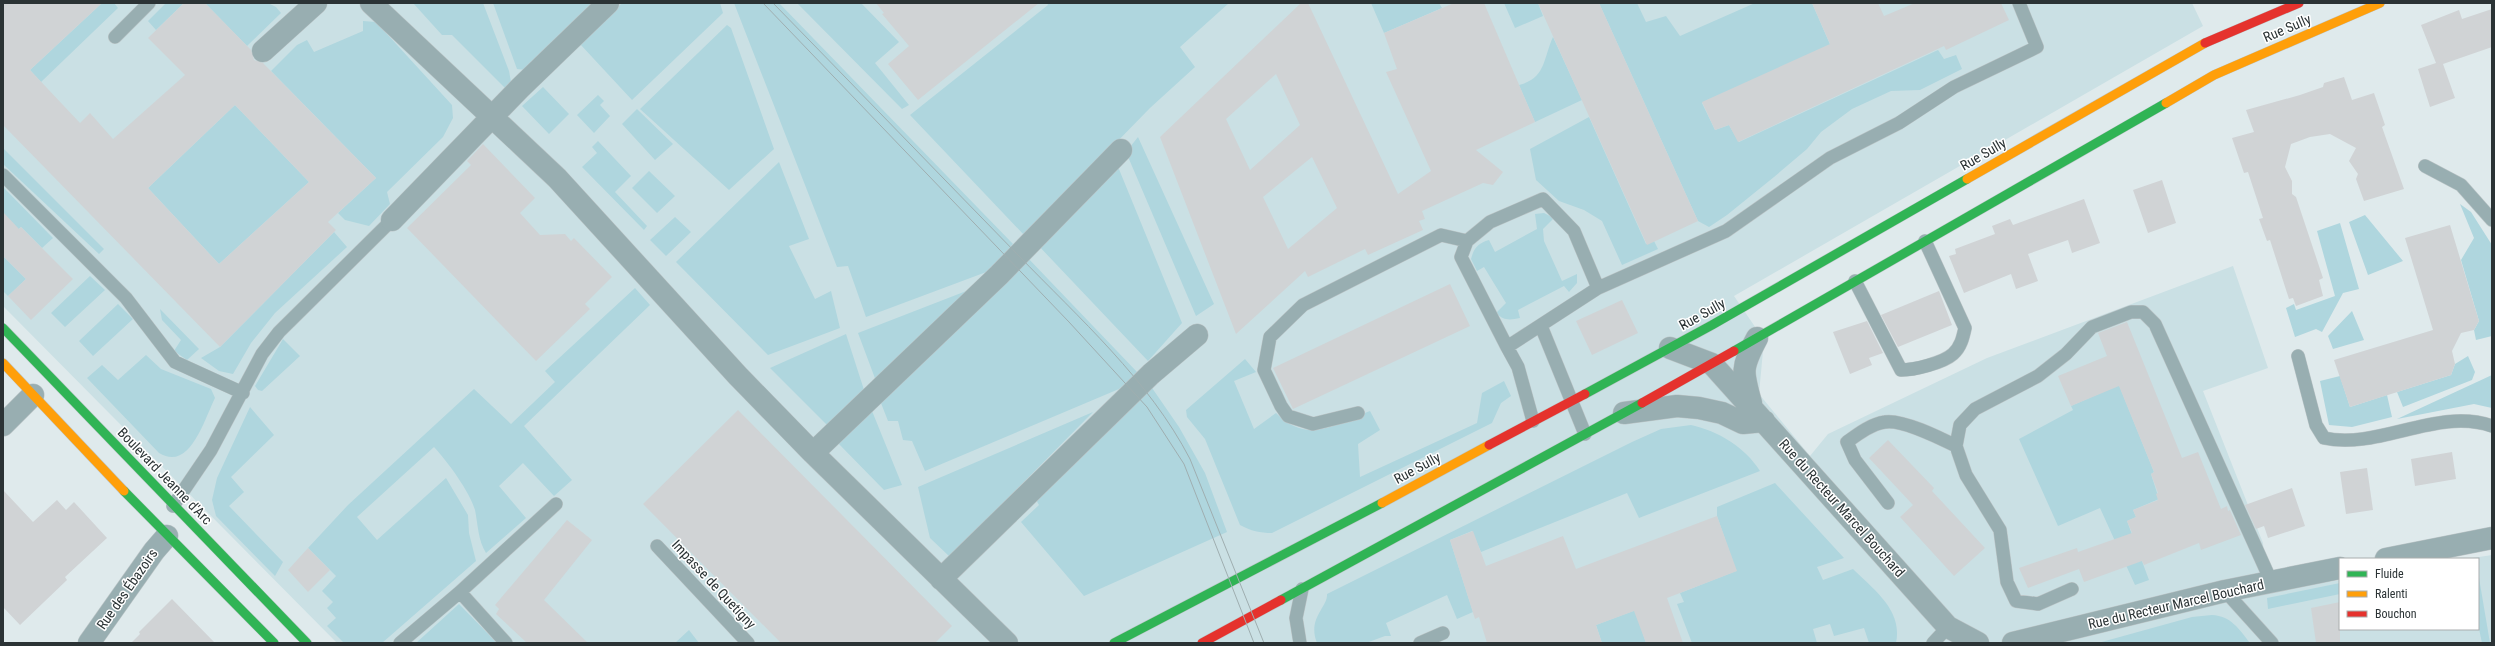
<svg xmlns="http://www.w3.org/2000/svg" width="2495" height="646" viewBox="0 0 2495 646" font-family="'Roboto Condensed',sans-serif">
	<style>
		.built { fill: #cae0e4 }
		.green { fill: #afd6de }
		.building { fill: #d0d3d5; fill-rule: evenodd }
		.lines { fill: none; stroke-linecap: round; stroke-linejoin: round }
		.lane-casing { stroke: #bcc5c7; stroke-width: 14 }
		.street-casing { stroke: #bcc5c7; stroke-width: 23 }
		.fast-casing { stroke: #bcc5c7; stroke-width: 10 }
		.slow-casing { stroke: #bcc5c7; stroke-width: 10 }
		.jam-casing { stroke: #bcc5c7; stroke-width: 10 }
		.lane { stroke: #98aeb1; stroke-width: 13 }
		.street { stroke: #98aeb1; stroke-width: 22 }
		.fast { stroke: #30b455; stroke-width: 9 }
		.slow { stroke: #ff9f0a; stroke-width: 9 }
		.jam { stroke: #e5322d; stroke-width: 9 }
		.tram { stroke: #9faeb0; stroke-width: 1 }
		.labels { text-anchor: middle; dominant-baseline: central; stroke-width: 3; stroke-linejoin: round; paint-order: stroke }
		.street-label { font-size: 14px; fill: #2b3335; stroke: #fff }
	</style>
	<rect width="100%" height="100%" fill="#dfeaec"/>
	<!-- built -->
	<path class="built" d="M3,3h2189l11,23 -469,270 30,44 -5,54 51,62 18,-22 159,-76 246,-92 35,102 -65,23 60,152 3,49 74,-12v49h138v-70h-12l26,-4v88h-2155l-334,-337z"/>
	<!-- green -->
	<path class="green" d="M102,3h12l4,5 -77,74 -11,-12z
		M166,3h18l-28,27 -8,-9z
		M205,3h63l8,4 5,6 -34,33z
		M413,3h70l26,68 2,11 -6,6 -53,-53h-10z
		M493,3h100l-67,67 -9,-1z
		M622,3h98l3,10 -91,87 -52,-56z
		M734,3h45l234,241 -24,27 -123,46 -18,-51 -11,1z
		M797,3h64l38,39 -24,21 34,42 -7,4z
		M1047,3h182l-49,44 15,20 -45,41 -125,128 -115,-121 138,-110z
		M1371,3h68l3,5 -58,25z
		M1504,3h34l5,13 -28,12z
		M1599,3h38l9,19 20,-6 14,20 75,-33h57l20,46 -9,-1 -121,55 13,27 14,-5 10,17 199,-92 6,9 12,-4 6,14 -42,21 -29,1 -39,18 -31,23 -14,17 -33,28 -47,38 -18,12 -11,-6z
		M363,21l13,1 76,83 1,13 -10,19 -56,55 3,12 -21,22 -24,-6 -7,-7 38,-35 -105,-107 26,-26 10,-5 7,12 49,-21z
		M727,25l4,3 43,121 -45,41 -89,-81z
		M1553,37l29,63 -47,22 -16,-37c27,-7 24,-26 34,-48z
		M543,87l26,27 -20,20 -27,-28z
		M598,95l6,6 -4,4 10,11 -16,17 -17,-18z
		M235,105l74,77 -90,82 -71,-76z
		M637,109l36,35 -18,16 -33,-36z
		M1589,117l57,127 8,-3 4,8 -36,16 -20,-44 -18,-11 -25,-9 -23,-21 -6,-31z
		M1138,137l76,167 -18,12 -70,-164z
		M598,141l33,35 -16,16 32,34 -3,4 -62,-63 15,-14 -5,-6z
		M3,148l101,101 -5,5 -96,-90z
		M1114,157l68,166 -34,38 -112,-118z
		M779,162l30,77 -20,7 26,53 16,-8 9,37 -72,27 -92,-93z
		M649,171l26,25 -18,17 -25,-25z
		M3,187l50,51 -11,10 -21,-21 -17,16z
		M2460,204l11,8 21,33v91l-16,4 -2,-10 5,-9 -18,-61 13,-22z
		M1544,213l10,5 -11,11 1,12 18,40 15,-7v9l-8,9 -5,-6 -46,24 2,8c-10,2 -16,3 -24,-5l10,-10 -22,-36 -7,4 -6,-12c3,-11 7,-16 18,-19l6,12 42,-23 -2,-15z
		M2365,215l38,46 -35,14 -19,-53z
		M675,217l16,15 -25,24 -16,-16z
		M2340,223l19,66 -16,4 -21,39 -6,-3 -21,8 -9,-29 8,-4 2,6 39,-14 -18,-65z
		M334,232l13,15 -72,66 -24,30 -18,31 -14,-3 -18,-13 19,-11z
		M3,256l23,23 -18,17 -5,-5z
		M1026,256l112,117 -19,16 -194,82 -13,-30 -9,-1 -5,-19h-10l-9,-23z
		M90,276l15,14 -40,37 -14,-14z
		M635,288l15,17 -126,121 48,54 -18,16 -31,-33 -24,23 27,32 -40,35c-8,-13 -8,-28 -11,-43 -5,-18 -28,-49 -41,-63l-77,70 20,23 69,-62 22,37 1,18 7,28 -94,82h-38l-17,-17 9,-8 -9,-10 6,-6 -11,-11 14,-15 -28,-28 40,-43 126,-116 37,35 44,-42 -10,-11z
		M974,288l-98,93 -18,-48z
		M118,304l15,15 -40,37 -14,-15z
		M160,309l39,40 -12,11 -13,-9 7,-11 -19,-20z
		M2352,311l12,29 -31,9 -5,-13z
		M846,334l19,59 -36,34 -59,-59z
		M283,339l17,17 -38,35 -4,-1 -3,-4z
		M146,355l15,14 50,20 4,9c-11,22 -25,74 -56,55l-72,-75 15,-13 16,15z
		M2468,356l7,16 -3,8 -69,27 -6,-15 54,-17 4,-11z
		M1245,359l11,13 -22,9 20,48 22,-16c31,32 60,11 94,-2l10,19 -22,14 2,33 117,-54 5,-30 22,-12 7,15 -10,7 -9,20 -220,110c-12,0 -21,-2 -32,-8l-35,-86 -18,-22 -1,-7z
		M2492,375v33l-18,-4 -77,15z
		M2340,376l10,31 37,-12 5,22 -40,10 -23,-2 -9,-44z
		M1150,385l29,42 26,46 22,59 -143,64 -63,-74 18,-17 -4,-7z
		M2119,385l35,87 -3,2 8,25 -26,11 3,7 -9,4 22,59 -14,5 -35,-77 -42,18 -39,-87 54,-29 -2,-4z
		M870,406l32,79 -18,5 -48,-49z
		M250,407l24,28 -43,42 13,15 -15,14 54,56 -8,14 -59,-60 -4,-16 5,-22z
		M1093,412l-143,145 -20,-19 -12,-51z
		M1691,425c27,6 54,22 69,46l-121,47 -12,-25 -146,59 -9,-21 -22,9 23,72 -16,7 -10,-24 -61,28 5,13h-6l-19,7h-49c-10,-25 11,-36 10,-49l305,-152 29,-13z
		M1775,483l69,75 -27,9 6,13 30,-11c21,21 50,41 43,74h-27l-5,-15 -30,8 -4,-12 -17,5 4,14h-125l-15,-39 7,-2 -4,-9 56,-22 -19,-55v-9z
		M2478,572l12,71h-8l-4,-19z
		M2340,583v11l-72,15 -1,-11z
		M459,604l38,39h-81z
		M1649,605l-8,23 5,15h-44l-6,-18z
		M2212,615c19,1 27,14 38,28h-152l94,-26z
		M689,630l10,13h-24z"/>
	<!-- building -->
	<path class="building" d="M3,3h99l-72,67 50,53 10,-10 23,26 72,-64 -37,-37 36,-35h21l46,47 3,10 9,3 113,115 -48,44 8,8 -116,117 -217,-222zM235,105l74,77 -90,82 -71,-76z
		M876,3h163l-121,97 -30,-36 21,-18 -27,-32 2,-1z
		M1301,3h7l90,191 33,-23 -45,-99 11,-3 -13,-36 70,-30h30l51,119 -59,28 27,22 -10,13 -10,-2 -61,28 3,8 -6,2 4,9 -55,25 -3,-6 -57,28 -3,-6 -69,63 -76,-197zM1276,74l24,51 -50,45 -24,-51zM1312,157l25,51 -49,41 -25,-52z
		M1538,3h61l99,218 -51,24z
		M1812,3h66l6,13 31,-13h86l8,17 -63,30 -2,-4 -206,96 -9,-17 -14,5 -13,-28 128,-58z
		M2492,9v38l-49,17 12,34 -25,9 -12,-38 18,-6 -15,-38 38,-15 3,9z
		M2344,77l8,23 22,-7 11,32 -3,2 22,62 -40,12 -8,-22 2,-5 -9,-13 7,-13 -26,-14 -20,3 -19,7 -6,23 7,14v13l4,3 27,81 -4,2 4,16 -27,10 -3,-8 -4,1 -19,-59 -3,1 -8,-22 4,-1 -15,-46 -4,1 -12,-35 22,-6 -8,-22 54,-15 23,-8 1,-4z
		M483,144l52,54 -15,15 20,22 25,-1 6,7 3,-3 38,39 -27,27 5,5 -54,52 -129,-133 64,-63 -4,-4z
		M2162,180l14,43 -28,10 -15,-43z
		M2084,199l16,44 -28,10 -4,-13 -40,14 10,27 -22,8 -5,-15 -47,19 -15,-37 7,-2 -1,-5 40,-15 -3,-8 18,-7 3,6z
		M3,212l16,17 2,-2 52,52 -42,41 -23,-24 18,-17 -23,-23z
		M2450,225l29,96 -5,9 -13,3 -9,18 3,13 -4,11 -101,32 -16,-47 99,-30 -28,-92z
		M1450,284l20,42 -177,83 -20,-41z
		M1939,291l13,34 -54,22 -17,-32z
		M1622,300l16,33 -46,22 -16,-34z
		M1867,321l16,32 -14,5 3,7 -22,9 -17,-42z
		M2127,322l55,136 16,-6 23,57 6,-3 1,5 2,-1 11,25 -40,15 -2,-7 -55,22 -2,-4 -58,21 -5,-13 -51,19 -9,-20 58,-20 1,4 54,-19 -5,-12 9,-4 -3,-7 25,-10 -2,-6 2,-1 -7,-19 3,-2 -35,-86 -48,20 -13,-30 49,-20 -9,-23z
		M738,410l214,216 -17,17h-154l-138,-139z
		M1888,440l46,48 -2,3 53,57 -31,28 -54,-59 13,-12 -44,-47z
		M2452,452l4,27 -41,7 -4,-27z
		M2367,468l6,42 -27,4 -6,-42z
		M2292,488l13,38 -37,12 -4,-12 -8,3 -11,-24z
		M3,490l30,32 24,-22 9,10 8,-8 33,36 -42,39 2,3 -47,45 -17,-18z
		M1717,516l20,55 -70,27 16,45h-37l-12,-32 -38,14 6,18h-115l-8,-26 -4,2 -25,-79 23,-9 13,35 77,-30 13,33z
		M567,520l25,20 -48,60 44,43h-61l-31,-29 3,-5 -4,-4z
		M308,548l22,22 -22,22 -20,-22z
		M172,599l43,44h-84l9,-9 -1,-2z
		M2340,602v41h-24l-5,-35z"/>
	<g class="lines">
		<!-- lane casing -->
		<g class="lane-casing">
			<path id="lane" d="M115,37l34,-34
				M2425,166l36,19 31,35
				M3,175l123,123 49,64 68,31
				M1855,281l46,89c13,0 42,-7 52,-16 8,-7 10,-17 12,-26l-40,-87
				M1541,326l44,108
				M1507,347l-46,-90 6,-16 23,-19 53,-23 31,32 24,57
				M2298,356l18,69 8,13c55,12 113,-31 168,-12
				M1358,413l-45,11 -25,-8 -7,-10 -17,-36 6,-33 33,-32 138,-70 26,6
				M1533,421l-15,-54 -11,-20 91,-59 128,-57 104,-73 69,-35 55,-36 83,-40 -18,-44
				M1888,503l-33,-43 -8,-18c11,-8 24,-18 38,-20 17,-3 55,16 71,24
				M173,506l38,-56 51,-96 17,-22 113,-112
				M657,546l91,97
				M2072,589l-34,15 -22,-3 -9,-19 -7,-52 -34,-55 -10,-29 4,-21 15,-16 63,-33 28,-22 26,-27 39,-15h12l12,12 116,257
				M2225,591l47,52
				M460,592l96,-88
				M400,643l60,-51 46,51
				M1300,643l-4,-25 6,-29
				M1420,643l23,-10
				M1933,643l15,-16"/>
		</g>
		<!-- street casing -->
		<g class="street-casing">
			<path id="street" d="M371,3l186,175 181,198 75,77 194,190
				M263,51l53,-48
				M392,220l128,-132 88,-85
				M1670,348l42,16 236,263 30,16
				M1751,403c-9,-32 -10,-35 6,-65
				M1624,413l53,-7 22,2 23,5 21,10 21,-2
				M3,425l30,-30
				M813,453l186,-178 122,-125
				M2386,559l106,-21
				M941,579l210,-205 46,-39
				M89,643l65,-92 13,-15
				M2013,643l212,-52 115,-23"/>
		</g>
		<!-- fast casing -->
		<g class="fast-casing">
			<path id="fast" d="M3,328l304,315
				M1734,351l432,-248
				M1585,394l127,-69 255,-146
				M124,491l150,152
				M1281,600l361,-197
				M1114,643l268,-140"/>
		</g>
		<!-- slow casing -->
		<g class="slow-casing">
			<path id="slow" d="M2166,103l48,-28 166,-72
				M1967,179l238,-136
				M3,363l121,128
				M1382,503l107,-58"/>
		</g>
		<!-- jam casing -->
		<g class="jam-casing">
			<path id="jam" d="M2205,43l94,-40
				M1642,403l92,-52
				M1489,445l96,-51
				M1202,643l79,-43"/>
		</g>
		<!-- lane -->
		<use href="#lane" class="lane"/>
		<!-- street -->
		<use href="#street" class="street"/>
		<!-- fast -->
		<use href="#fast" class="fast"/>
		<!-- slow -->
		<use href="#slow" class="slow"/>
		<!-- jam -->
		<use href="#jam" class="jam"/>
		<!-- tram -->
		<path class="tram" d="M763,3l306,319 78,85 37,57 70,179
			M773,3c82,84 163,168 245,252 61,63 131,125 172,204l74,184"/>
	</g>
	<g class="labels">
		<!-- street labels -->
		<g class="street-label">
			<text transform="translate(2287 28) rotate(-23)">Rue Sully</text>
			<text transform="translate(1983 154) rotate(-30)">Rue Sully</text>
			<text transform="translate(1702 314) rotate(-29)">Rue Sully</text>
			<text transform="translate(1417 468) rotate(-28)">Rue Sully</text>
			<text transform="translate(165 476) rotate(46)">Boulevard Jeanne d'Arc</text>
			<text transform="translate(1842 508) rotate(48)">Rue du Recteur Marcel Bouchard</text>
			<text transform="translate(714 584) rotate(47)">Impasse de Quetigny</text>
			<text transform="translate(127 589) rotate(-55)">Rue des Ébazoirs</text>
			<text transform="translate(2176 604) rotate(-13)">Rue du Recteur Marcel Bouchard</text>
		</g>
	</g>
	<!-- border -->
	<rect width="2495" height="646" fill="none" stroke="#2b3335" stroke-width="8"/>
	<!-- legend -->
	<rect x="2339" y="558" width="140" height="72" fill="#ffffff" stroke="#aaadae"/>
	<rect x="2347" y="571" width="20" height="6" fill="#30b455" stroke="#aaadae"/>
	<text x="2375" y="578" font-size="12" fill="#2b3335">Fluide</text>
	<rect x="2347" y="591" width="20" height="6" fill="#ff9f0a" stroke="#aaadae"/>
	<text x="2375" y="598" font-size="12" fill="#2b3335">Ralenti</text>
	<rect x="2347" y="611" width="20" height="6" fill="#e5322d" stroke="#aaadae"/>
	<text x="2375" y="618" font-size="12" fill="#2b3335">Bouchon</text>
</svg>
